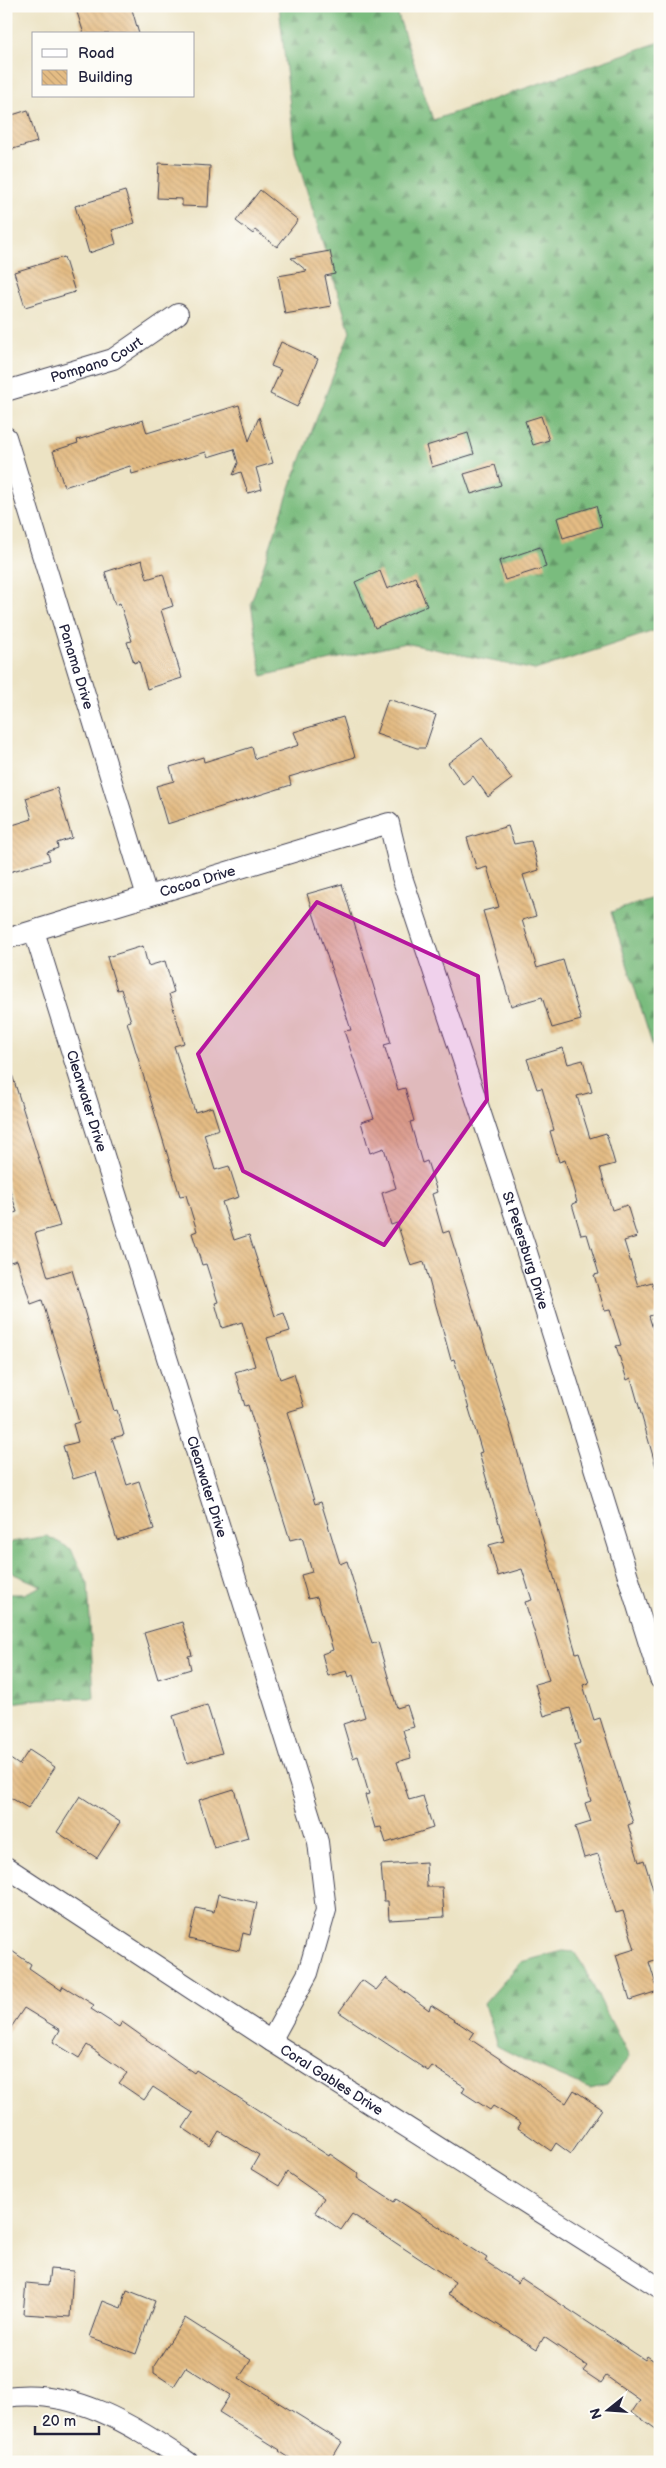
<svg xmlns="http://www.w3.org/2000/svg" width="666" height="2468" viewBox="0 0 666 2468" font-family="'Balsamiq Sans',sans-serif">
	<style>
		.forest { fill: url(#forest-firs); stroke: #4e6f5c }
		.building { fill: url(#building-back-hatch) }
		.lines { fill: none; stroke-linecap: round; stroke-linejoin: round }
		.minor-casing { stroke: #403f50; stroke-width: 22 }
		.minor { stroke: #fff; stroke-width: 20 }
		.marked { fill: #b5179e; fill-opacity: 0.2; stroke: #b5179e; stroke-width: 4; stroke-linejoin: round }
		.labels { text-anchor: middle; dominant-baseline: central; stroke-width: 4; stroke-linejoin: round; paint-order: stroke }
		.street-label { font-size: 14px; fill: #22223b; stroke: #fdfcf7 }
	</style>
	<defs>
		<pattern id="forest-firs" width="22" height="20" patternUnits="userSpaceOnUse" patternTransform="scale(1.25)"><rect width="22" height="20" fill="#7abc7e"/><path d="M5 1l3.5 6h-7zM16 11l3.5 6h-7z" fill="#649868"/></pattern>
		<pattern id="building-back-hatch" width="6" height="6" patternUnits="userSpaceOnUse" patternTransform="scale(1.25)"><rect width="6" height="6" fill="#e4bc84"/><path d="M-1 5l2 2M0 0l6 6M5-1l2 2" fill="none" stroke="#c3a173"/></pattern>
	</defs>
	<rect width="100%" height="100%" fill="#fdfcf7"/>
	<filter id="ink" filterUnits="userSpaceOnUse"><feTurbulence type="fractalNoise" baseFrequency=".02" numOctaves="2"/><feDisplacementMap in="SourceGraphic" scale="10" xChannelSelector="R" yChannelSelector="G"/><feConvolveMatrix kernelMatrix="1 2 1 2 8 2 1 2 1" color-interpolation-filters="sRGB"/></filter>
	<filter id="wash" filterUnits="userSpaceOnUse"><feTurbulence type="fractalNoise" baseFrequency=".0096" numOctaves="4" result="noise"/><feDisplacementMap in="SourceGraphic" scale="20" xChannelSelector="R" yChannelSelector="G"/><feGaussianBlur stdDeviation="1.12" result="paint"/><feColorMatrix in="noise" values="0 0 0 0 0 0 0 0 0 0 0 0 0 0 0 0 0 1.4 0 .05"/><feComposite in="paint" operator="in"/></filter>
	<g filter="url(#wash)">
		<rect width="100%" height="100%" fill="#ece3c4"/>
		<!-- forest -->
		<path class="forest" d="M279,6h116l38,114 227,-78v587l-125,41 -130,-27 -143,33 -11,-73 40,-118 59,-153 -55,-180z
			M660,896v174l-49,-158z
			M47,1536l24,13 17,35 6,114 -54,1 -34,5v-110h18l18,-8 -28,-12 -8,-9v-17l6,-6z
			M563,1951l11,1 8,12 47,93 -22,28 -17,4 -56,-24 -37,-19 -13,-42 37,-42z"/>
		<g id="blocks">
			<!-- building -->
			<path class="building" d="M75,6h56l8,28h-55z
				M28,110l9,32 -31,9v-34z
				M159,163l51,3 -2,41 -26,-1v-7l-25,-1z
				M260,190l38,30 -21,27 -22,-17 -2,4 -17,-13z
				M125,191l10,32 -23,7 4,14 -27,9 -14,-47z
				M330,251l5,23 -10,2 6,30 -46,8 -7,-38 29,-5 -16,-13z
				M64,257l11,35 -50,15 -11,-35z
				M281,342l37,17 -21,48 -27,-13 11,-24 -10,-4z
				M239,405l10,36 10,-24 14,46 -17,5 6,21 -14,4 -7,-21 -8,3 5,-12 -4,-14 -26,8 -2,-5 -74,22 -2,-8 -66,21 -11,-36 25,-8 -1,-3 66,-20 4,13z
				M541,416l8,24 -16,5 -8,-24z
				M468,433l6,21 -42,13 -6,-21z
				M495,465l6,20 -30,9 -7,-20z
				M596,506l6,20 -39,12 -6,-20z
				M540,547l6,20 -41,13 -6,-19z
				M142,560l5,19 16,-5 10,32 -12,4 21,68 -35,11 -8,-28 -5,2 -7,-21 5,-1 -12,-38 -5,2 -10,-33z
				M380,571l7,18 28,-12 12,29 -52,22 -20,-46z
				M388,699l48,16 -11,33h-8l-41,-14z
				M343,717l12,40 -66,20 2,8 -124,39 -11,-38 18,-5 -4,-14 33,-10 1,5 48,-15 3,12 44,-14 -5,-13z
				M482,738l30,41 -24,18 -15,-21 -10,8 -15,-21z
				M57,788l15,50 -15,5 1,5 -11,4 3,8 -44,13v-46l26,-8 -6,-21z
				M508,826l6,18 17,-3 8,29 -16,5 13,41 -14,4 15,48 26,-8 18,60 -29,8 -10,-31 -31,9 -28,-95 16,-4 -12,-40 -10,3 -10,-32z
				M342,884l49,159 -7,2 14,45 7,-2 9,33 -4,1 12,41 5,-2 10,31 -5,2 11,39 6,-2 61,195 66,227 3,-1 10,31 -6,2 11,35 6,-2 33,105 -5,2 11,37 5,-2 16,52v46l-11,4 9,29 -28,9 -14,-45 19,-6 -12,-38 -7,2 -18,-59 -14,4 -9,-31 16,-5 -6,-19 6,-2 -17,-56 6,-2 -10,-35 -26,8 -9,-32 14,-4 -24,-78 7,-2 -10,-31 -24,7 -9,-31 15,-4 -25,-88 3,-1 -28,-93 -3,1 -27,-98 -13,4 -14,-43 -6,2 -9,-32 14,-5 -12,-40 -14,5 -9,-31 13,-4 -30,-87 7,-1 -44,-136z
				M143,946l5,20 17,-5 9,31 -5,2 15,49 -10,3 21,66 17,-5 7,22 -15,5 11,36 14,-4 10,31 -17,5 12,38 15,-5 26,81 9,-3 6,18 -23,7 13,41 14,-5 10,33 -17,5 28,92 6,-2 19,62 7,-3 25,83 6,-2 19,66 10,-3 7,22 -11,3 8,28 -14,4 12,38 14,-4 10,32 -47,15 -5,-16 -6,1 -10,-33 4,-1 -11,-38 -5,2 -10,-34 22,-7 -12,-42 -4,2 -2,-6 -19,5 -6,-22 11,-4 -16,-53 -9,2 -7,-24 11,-3 -10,-35 -12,3 -42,-135 -3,1 -10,-34 20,-6 -13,-44 -20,6 -7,-25 3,-1 -12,-38 -4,1 -10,-32 5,-2 -11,-36 -6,1 -53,-174 4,-1 -10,-32 -4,1 -10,-33z
				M563,1048l5,16 15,-4 9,32 -15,4 13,42 16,-5 9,31 -15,4 12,42 15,-5 10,32 -13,4 14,45 14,-4 8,26v5l-11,3 11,36v114l-4,1 -25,-89 -4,2 -11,-34 5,-1 -11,-35 -5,1 -11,-36 5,-1 -12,-40 -6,1 -9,-31 5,-2 -12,-42 -6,2 -9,-31 4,-1 -12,-42 -5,1 -10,-30z
				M10,1068l50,158 -25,7 13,44 24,-7 42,141 3,-1 7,25 -12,3 15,47 12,-4 15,48 -37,11 -21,-68 -23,7 -10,-33 15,-4 -5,-18 6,-2 -37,-122 -11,4 -14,-44 -7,2 -4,-13v-34l11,-3 -11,-34v-109z
				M182,1622l10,33 -4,1 3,13 -33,10 -14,-46z
				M207,1705l15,48 -35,10 -14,-47z
				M29,1750l26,17 -27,41 -22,-13v-39l13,9z
				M234,1789l14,49 -34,10 -15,-48z
				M80,1796l40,26 -23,36 -40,-26z
				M426,1862l1,25h15l2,30 -55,3 -1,-19h-4l-3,-36z
				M218,1894l39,9 -7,32 -7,-2 -4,18 -50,-12 7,-31 18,4z
				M6,1947l25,17 -2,4 32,22 2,-4 31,19 -3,4 28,18 3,-5 72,51 2,-3 133,86 1,-2 29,20 -2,4 37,24 2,-3 91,59 -2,3 33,22 3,-5 124,82 2,-4 13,9v67l-28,-20 8,-12 -34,-24 -5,7 -18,-12 4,-5 -43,-29 -7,12 -89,-55 7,-12 -103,-68 -11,16 -26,-18 9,-14 -37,-26 -8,14 -28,-17 8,-14 -40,-24 -9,15 -27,-18 10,-15 -40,-26 -9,13 -25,-17 8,-10 -40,-28 -8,13 -26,-16 7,-12 -36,-22 -18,27z
				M386,1978l43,32 2,-5 43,28 -4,6 96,64 8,-13 28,19 -31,45 -15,-11 -5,8 -33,-23 3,-5 -28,-17 -3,4 -28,-18 3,-5 -33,-21 -4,5 -89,-59 23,-32 14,10z
				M50,2269l23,2 -3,46 -47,-3 3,-31 22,2z
				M127,2290l28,11 -19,53 -46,-17 13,-36 18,7z
				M185,2318l66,42 -12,18 103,64 -12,20h-34l-17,-11 1,-1 -61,-38 11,-17 -44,-28 -12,19 -20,-13v-7z"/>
		</g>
	</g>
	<g filter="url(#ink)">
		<use href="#blocks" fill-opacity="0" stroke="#403f50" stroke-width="1"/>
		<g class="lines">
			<!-- minor casing -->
			<g class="minor-casing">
				<g id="minor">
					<path id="s1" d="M6,391l107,-32 65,-45"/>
					<path id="s2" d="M6,437l141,459"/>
					<path id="s3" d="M34,931l284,911 8,68 -18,63 -37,68"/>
					<path id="s4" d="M6,939l383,-116 13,54 123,369 135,433"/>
					<path id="s5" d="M6,1867l265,174 389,247"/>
					<path d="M6,2397c69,-10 127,29 182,65"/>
				</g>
			</g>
			<!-- minor -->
			<use href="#minor" class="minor"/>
		</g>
	</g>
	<!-- marked area -->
	<path class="marked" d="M317,902l161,74 9,124 -103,145 -141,-74 -45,-117z"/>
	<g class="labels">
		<!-- street labels -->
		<g class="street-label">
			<text stroke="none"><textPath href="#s1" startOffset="96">Pompano Court</textPath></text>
			<text stroke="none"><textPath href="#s2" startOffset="240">Panama Drive</textPath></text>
			<text stroke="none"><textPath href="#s4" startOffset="200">Cocoa Drive</textPath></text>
			<text stroke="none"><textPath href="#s3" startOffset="178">Clearwater Drive</textPath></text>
			<text stroke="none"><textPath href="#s4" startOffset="849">St Petersburg Drive</textPath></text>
			<text stroke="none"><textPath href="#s3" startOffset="582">Clearwater Drive</textPath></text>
			<text stroke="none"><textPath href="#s5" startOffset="389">Coral Gables Drive</textPath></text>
		</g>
	</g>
	<!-- margin -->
	<rect width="666" height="2468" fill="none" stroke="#fdfcf7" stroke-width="25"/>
	<!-- legend -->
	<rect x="32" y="32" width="162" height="65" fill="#fdfcf7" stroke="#a5a5ac"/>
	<rect x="42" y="49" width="25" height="8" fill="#ffffff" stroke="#a5a5ac"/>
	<text x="78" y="58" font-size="15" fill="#22223b">Road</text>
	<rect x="42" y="70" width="25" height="15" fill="url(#building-back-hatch)" stroke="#a5a5ac"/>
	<text x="78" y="82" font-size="15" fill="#22223b">Building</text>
	<!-- north arrow -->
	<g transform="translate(608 2410) rotate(253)" stroke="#fdfcf7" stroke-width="4" paint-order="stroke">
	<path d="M0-4L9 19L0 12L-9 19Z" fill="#22223b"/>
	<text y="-8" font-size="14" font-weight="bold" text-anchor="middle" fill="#22223b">N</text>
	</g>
	<!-- scale -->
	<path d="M35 2426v8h64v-8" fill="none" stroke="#22223b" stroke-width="2.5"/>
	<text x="42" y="2426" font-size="15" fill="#22223b" stroke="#fdfcf7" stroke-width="4" paint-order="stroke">20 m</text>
</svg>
